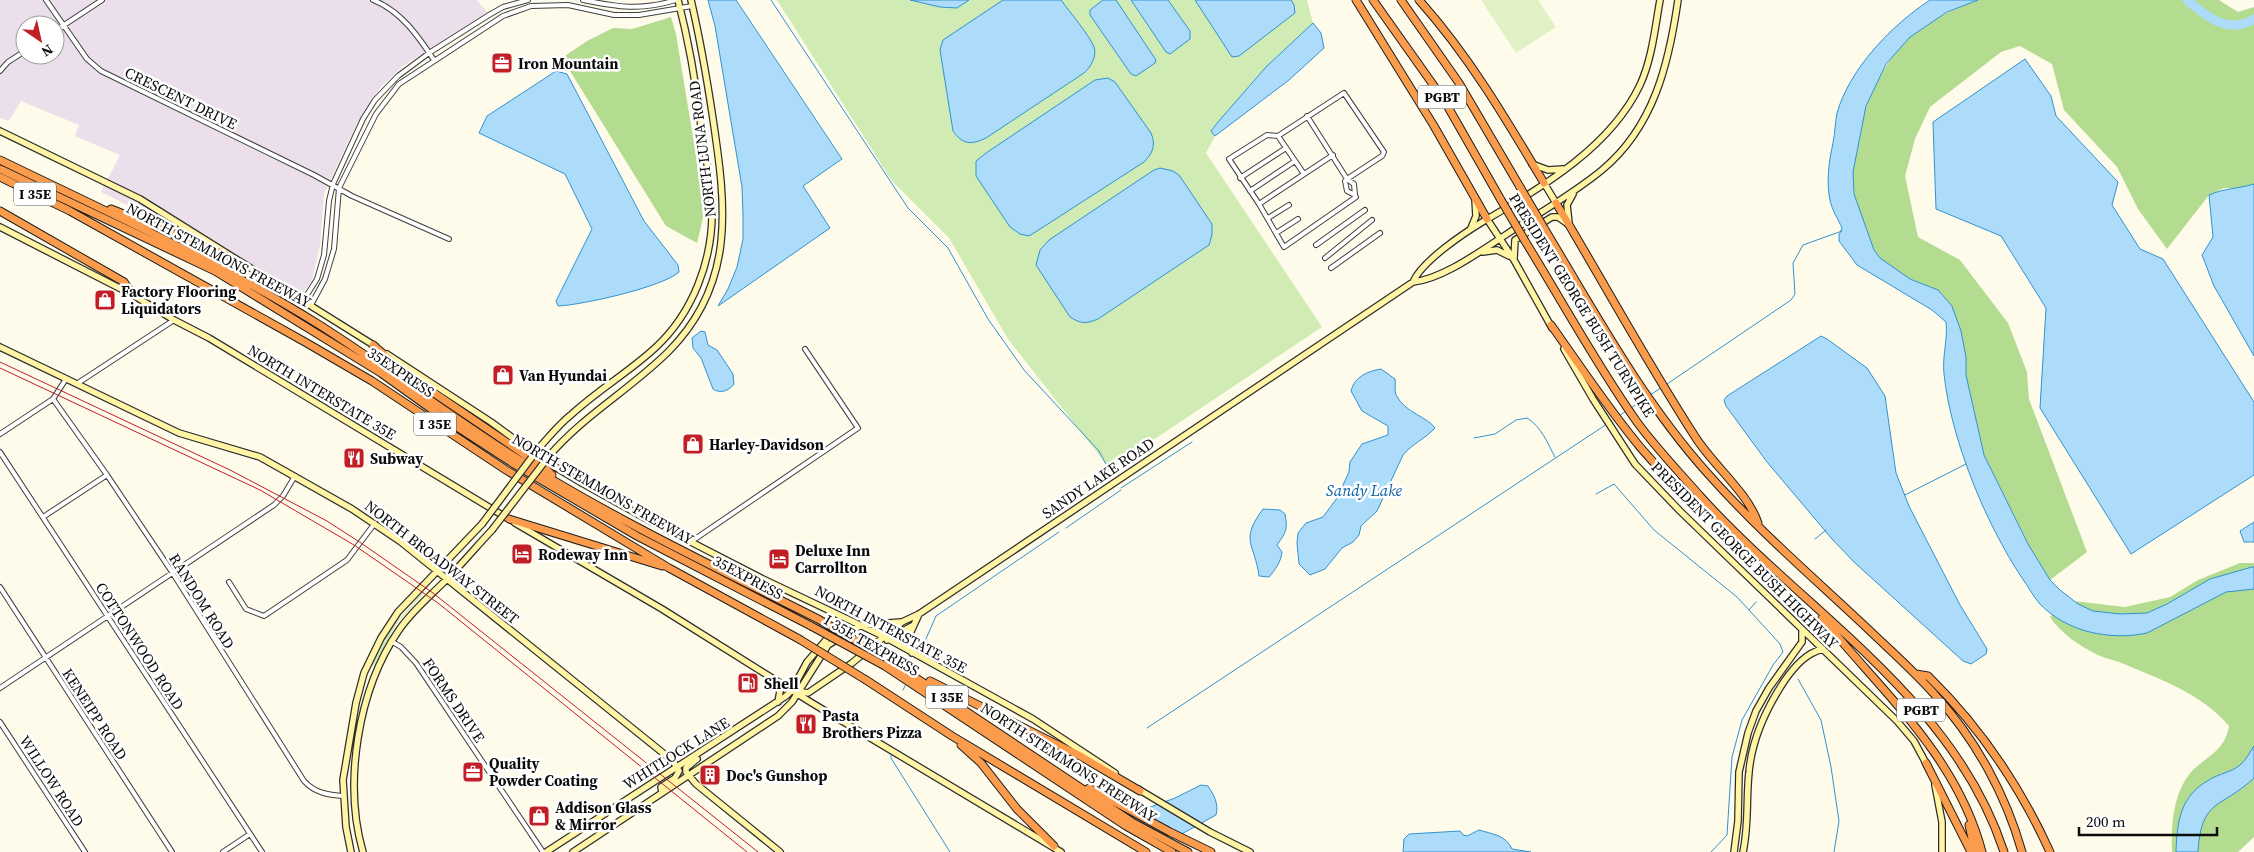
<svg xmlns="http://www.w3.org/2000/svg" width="2254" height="852" viewBox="0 0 2254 852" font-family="'Source Serif 4',serif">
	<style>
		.industrial { fill: #eadfeb; fill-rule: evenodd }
		.green { fill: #d0ebb3 }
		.forest { fill: #b3dc91 }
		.pitch { fill: #e2f1c5 }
		.water { fill: #acdcf9; stroke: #3092d3 }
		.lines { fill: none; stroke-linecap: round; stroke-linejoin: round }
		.stream { stroke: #3092d3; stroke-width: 1 }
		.river { stroke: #acdcf9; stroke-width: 9 }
		.street-casing { stroke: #3f3f3f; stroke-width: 6 }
		.secondary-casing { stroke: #2e2e2e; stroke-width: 8 }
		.highway-casing { stroke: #1d1d1d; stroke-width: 9 }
		.street { stroke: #fff; stroke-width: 4 }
		.secondary { stroke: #fff5a5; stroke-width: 5.5 }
		.highway { stroke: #fb9c4c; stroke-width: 7 }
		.tram { stroke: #c11e26; stroke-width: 1 }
		.rail { stroke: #c11e26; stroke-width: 1 }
		.secondary-bridge-casing { stroke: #2e2e2e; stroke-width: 8; stroke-linecap: butt }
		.highway-bridge-casing { stroke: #1d1d1d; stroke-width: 9; stroke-linecap: butt }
		.secondary-bridge { stroke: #fff5a5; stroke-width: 5.5 }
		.highway-bridge { stroke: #fb9c4c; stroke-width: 7 }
		.labels { text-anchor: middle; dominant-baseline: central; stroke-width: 5; stroke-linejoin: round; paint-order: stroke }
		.shield { fill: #fff; stroke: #555; stroke-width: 1 }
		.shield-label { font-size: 14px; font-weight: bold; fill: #0c0c0c }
		.poi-label { font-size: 15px; font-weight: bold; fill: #0c0c0c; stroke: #fff; text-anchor: start }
		.street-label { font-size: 15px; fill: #0c0c0c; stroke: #fff }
		.water-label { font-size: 16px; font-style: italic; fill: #1062a2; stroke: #fff }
	</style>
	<rect width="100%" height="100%" fill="#fffbea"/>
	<!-- industrial -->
	<path class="industrial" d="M0,0h477l10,12 -84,54 -23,22 -24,37 -32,69 -4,51 -8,35 -11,16 -16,-12 -184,-92 19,-37 -45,-19 4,-11 -58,-24 -12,20 -9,-3zM25,25h30v30h-30z"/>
	<!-- green -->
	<path class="green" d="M777,0h530l6,23 -47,44 -48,55 -7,9 4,5 -9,17 116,174 -212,142 -102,-130 -59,-101 -57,-57z
		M422,593l1,1 -26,29 -23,42 -4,2 20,-38z"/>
	<!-- forest -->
	<path class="forest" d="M1978,0h241l19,12 16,-5v177l-14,4h-16l-15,7 -42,54 -29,-40 -21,-42 -53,-57 -12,-46 -32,-18 -19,6 -71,55 -15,32 -10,37 13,61 42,23 48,63 19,49 2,27 58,153 -37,28 -22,-36 -44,-89 -18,-80v-18l-28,-67c-21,-8 -44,-17 -60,-34 -6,-7 -9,-17 -13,-27 -5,-11 -10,-24 -11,-36 -7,-49 20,-125 57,-157 20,-17 43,-27 67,-36z
		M671,17l5,17 26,158 1,26 -6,25 -31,-17 -104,-168 25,-17 26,-13 19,1z
		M2240,563h14v274l-16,15h-66c-1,-27 1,-61 21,-82 16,-15 32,-20 36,-44 -27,-32 -67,-46 -105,-62 -9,-4 -18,-5 -26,-9 -18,-9 -37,-21 -48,-38l15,-17 60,7 45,-10 28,-17z"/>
	<!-- pitch -->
	<path class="pitch" d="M1481,0h57l18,27 -40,26z"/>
	<!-- water -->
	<path class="water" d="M708,0h28l106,159 -39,27 27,42 -112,78 10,-17 9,-22 6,-28v-24l-1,-28 -27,-161z
		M910,0h59l-12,8 -17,-1z
		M1003,0h58c8,11 29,36 33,47 3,9 -3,20 -10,26l-98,65c-15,7 -23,7 -33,-7l-13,-81 3,-10z
		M1103,0h13l40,60 -1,3 -19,13 -5,-2 -41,-59v-5z
		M1131,0h37l22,31v8l-20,15 -4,-2z
		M1195,0h96l3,5 1,8 -56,43 -7,1z
		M1930,0h48l-31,12 -37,25 -24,27 -20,42 -13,66 1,22 20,56 6,8 30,21 28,11 14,16 9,25 5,26v18l18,80 44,89 22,36 10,10 18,14 15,7 27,3 27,-1 20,-9 43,-25 42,-12h2v22l-28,3 -79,41c-37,8 -81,-1 -108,-30 -6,-7 -11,-17 -17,-25 -36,-54 -71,-138 -78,-204 -2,-18 4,-34 2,-52l-14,-12 -75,-45 -18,-24v-6l3,-7c-4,-9 -10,-18 -12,-28 -4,-18 -1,-39 3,-57 2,-10 2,-20 4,-30 13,-45 55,-88 93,-113z
		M1313,23l8,10 3,15 -35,32 -74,56 -4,-5 7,-9 48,-55z
		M2025,59l26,37 5,20 62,66 -6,23 28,44 23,10 91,143v73l-123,79 -91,-146 6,-100 -45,-72 -65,-27 -3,-87z
		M556,71l11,3 77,147 34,44 1,7c-16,15 -97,33 -121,34l-2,-5 36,-72 -27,-55 -86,-41 8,-17z
		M1108,78l7,4 36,51c5,12 2,20 -7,29l-107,69 -8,5 -9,-2 -10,-7 -34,-51v-15l10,-8 109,-73z
		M1160,168l13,3 6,4 33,49v11l-3,10 -111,74c-12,5 -17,5 -28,-2l-34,-52 4,-15 9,-10 105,-70z
		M2254,184v172l-40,-70 -12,-31 11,-18 -4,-42c16,-7 28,-6 45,-11z
		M701,331l4,1 3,13 9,5 16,24 1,10c-5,7 -14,10 -21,5l-12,-31 -8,-10 -1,-10z
		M1821,336l6,3 40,29 18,28 11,77 13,33 51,99 27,44 -1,5 -15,10 -8,-3 -109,-99 -22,-23 -65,-77 -41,-56 -2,-6 3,-4z
		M1381,369l14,10c1,5 -1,11 1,16 9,18 32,22 39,33 -10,11 -23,16 -32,27l-26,56 -16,15 -2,9 -6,7 -11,6 -17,21 -15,6 -11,-11 -2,-21 1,-10 8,-10 17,-6 14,-19 12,-26 1,-10 12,-18 26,-9v-9l-26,-15 -11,-20c3,-14 17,-20 30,-22z
		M1263,509l17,1 5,4c3,16 1,18 -8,31l5,7c-1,10 -7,18 -13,25l-10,-1c-4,-32 -20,-35 4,-67z
		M2254,522v20h-10l-4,-11z
		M2254,746v32c-33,31 -53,20 -56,74h-22c1,-30 4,-56 33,-72 9,-6 23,-8 31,-15 6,-5 10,-13 14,-19z
		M1201,785l7,1c6,9 11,18 8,29l-38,21 -15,6 -33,-22 7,-8 38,-14z
		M1479,830c13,4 27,5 33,19l19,3h-128l1,-13 5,-5 51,-3 3,4 4,1z"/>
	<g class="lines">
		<!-- stream -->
		<path class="stream" d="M771,0l137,208 40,40 40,71 36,51 75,81 13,25
			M1667,384l124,-84 4,-6 -2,-31 10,-18 39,-14
			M1650,395l11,-7
			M1631,408l14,-9
			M1619,416l7,-5
			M1474,438l21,-4 21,-14 11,-2c14,8 21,26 28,39
			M1121,488l71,-46
			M1596,494l18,-10 40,46 83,67 12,13
			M1905,495l61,-31
			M1066,528l55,-38
			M1815,539l11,-9
			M922,648l14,-32 123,-84
			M1798,679l23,41 10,47 8,54 -5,31
			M903,690l2,-4
			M1147,728l460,-304
			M891,755v3l59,94
			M1711,852l16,-17 5,-78 10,-37 31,-55 10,-13 -3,-8 -31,-34 7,-8"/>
		<!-- river -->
		<path class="river" d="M2187,0c20,17 41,35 67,19"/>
		<!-- street casing -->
		<g class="street-casing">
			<path id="street" d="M46,0l41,59 14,12 213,104 38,21 97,43
				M373,0c28,11 45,36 61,60
				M583,0c35,7 57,11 93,0
				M55,31l47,-31
				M0,71l8,-9 17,-11
				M1307,116l40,63 7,5 1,11 -8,-4 -2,-10 2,-2 35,-23 2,-4 -40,-59 -66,43 -11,-1 -38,24 30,45 25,43 72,-50
				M1278,136l26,38
				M1240,178l46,-30
				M1250,191l45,-30
				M1259,204l74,-49
				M1268,218l21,-13
				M1276,233l22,-14
				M1316,245l49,-35
				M1325,258l47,-38
				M1331,268l49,-35
				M303,301l14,-22 7,-24 5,-54 4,-17 30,-65 12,-19 23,-24 31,-23 60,-38 14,-8 25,-7
				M311,305l14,-26 9,-30 5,-61 37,-74 23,-30 104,-68 28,-10 37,-1 46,10h25l53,-9
				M78,383l96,-63
				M53,399l54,76 65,97 132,209c11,12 24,14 40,15
				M0,434l53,-35 13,-20
				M0,452l262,400
				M43,517l64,-42
				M692,541l166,-113 -53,-79
				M229,582l17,27 18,7 83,-56 28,-37
				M0,587l172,265
				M391,641l10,6 15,16 127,189
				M0,688l274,-183 9,-9 12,-20
				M0,722l85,130
				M223,852l27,-18"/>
		</g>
		<!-- secondary casing -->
		<g class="secondary-casing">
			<path id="secondary" d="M0,131l140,68 235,147
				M1532,164l16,6 15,-1
				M1544,183l12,20
				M1487,219l27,41 38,68
				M1569,223l-2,-18 6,-11
				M0,227l133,68 41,25 35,18 298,180
				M1471,228l5,-12 -1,-17
				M1483,252l14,-2 12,6
				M1514,258l1,-18 37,-23h6l10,7
				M1413,282c9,-21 51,-49 71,-61 58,-34 126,-73 156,-136 12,-26 15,-57 20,-85
				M0,347l179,86 81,24 92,52 49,33 272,219 6,10 -4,7 -14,9 1,5
				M1564,349l29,50 42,65 45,47 217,210 17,20 14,26
				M387,354l104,68 49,36 42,25 70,39 111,57 120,57 150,83 82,54
				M538,449c11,-12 21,-25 34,-35 26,-24 57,-42 83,-66 38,-35 58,-88 57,-139 -1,-28 -7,-56 -11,-83 -5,-43 -12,-84 -23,-126
				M549,456c35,-41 82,-67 120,-105 67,-68 57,-145 44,-232 -6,-40 -13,-80 -22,-119
				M515,523l147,86 150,94 249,149
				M887,640l25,-14
				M912,653l-4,-15 11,-24
				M773,679l7,12 -2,11
				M798,691l10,2 44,-30 50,-41 17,-8 494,-332c30,-3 69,-32 94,-48 32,-21 66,-40 95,-64 52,-43 67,-107 76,-170
				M697,759l-11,9v4l10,12 84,68
				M1935,785l7,37v30
				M1138,789l72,43 40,20
				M351,852l-5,-25 -3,-47 13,-77 8,-30 17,-35 17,-26 84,-88
				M363,852c-20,-69 -5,-163 36,-222 13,-19 31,-34 47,-50 16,-16 30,-33 46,-50
				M546,852l240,-156 6,-6 15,-28 24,-28 19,-3 12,-6 39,-3
				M573,852l205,-136 14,-14 36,-57 20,-12
				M1734,852l4,-31 1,-49 9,-39 8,-22 13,-23 33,-46v-13
				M1743,852c6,-27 3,-53 6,-80 3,-34 18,-65 36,-92 10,-14 21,-27 38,-31"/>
		</g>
		<!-- highway casing -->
		<g class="highway-casing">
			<path id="highway" d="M1356,0l78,126 53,93
				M1373,0l71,100 57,100
				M1401,0l58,83 61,104
				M1419,0c50,56 87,119 125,183
				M0,160c107,52 217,101 318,164 68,43 132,92 200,135 96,60 199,109 300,160
				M0,169l215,102 166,102 67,48 66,43 123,72 174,90
				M0,177l70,34 235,131 67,39 134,89 163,98 130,71
				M1556,203c47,78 90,158 140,235 18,28 52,55 62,85
				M111,209l116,46
				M0,211l124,71 9,13
				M1544,228c51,85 99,174 166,248 49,55 105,103 158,153 23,22 47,43 68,67 40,44 70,99 86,156
				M1525,241c37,60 71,123 112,181 19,26 42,50 64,75 104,115 253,201 303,355
				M1551,325c50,70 97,148 170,197
				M373,345l33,29 140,95 6,6
				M509,519l153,47
				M1822,618c60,74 135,138 160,234
				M883,656l249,166 56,30
				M885,666l241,160 46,26
				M1916,674l12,2c52,51 92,110 122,176
				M866,680l86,56 194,116
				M930,681l152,76 58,34
				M961,745l20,18 36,46 37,37
				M1926,763l45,89
				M1089,788l81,44 41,20
				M1969,825l6,27"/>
		</g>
		<!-- street -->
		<use href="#street" class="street"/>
		<!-- secondary -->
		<use href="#secondary" class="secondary"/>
		<!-- highway -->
		<use href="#highway" class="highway"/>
		<!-- tram -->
		<path class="tram" d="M0,368l260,122 94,55 84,58 309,249"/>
		<!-- rail -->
		<path class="rail" d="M0,362l230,108 97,51 34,22 72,50 325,259"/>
		<!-- secondary-bridge casing -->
		<g class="secondary-bridge-casing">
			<path id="secondary-bridge" d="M482,524l56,-75
				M492,530l57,-74"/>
		</g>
		<!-- highway-bridge casing -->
		<g class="highway-bridge-casing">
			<path id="highway-bridge" d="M1520,187l24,41
				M1501,200l24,41
				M818,619l65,37
				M811,626l74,40
				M799,639l67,41"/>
		</g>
		<!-- secondary-bridge -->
		<use href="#secondary-bridge" class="secondary-bridge"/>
		<!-- highway-bridge -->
		<use href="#highway-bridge" class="highway-bridge"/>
	</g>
	<!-- icons -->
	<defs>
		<g id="office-square" transform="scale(1.125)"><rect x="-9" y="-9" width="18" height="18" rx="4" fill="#c11e26" stroke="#fff"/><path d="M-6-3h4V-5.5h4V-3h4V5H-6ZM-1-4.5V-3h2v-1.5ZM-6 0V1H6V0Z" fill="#fff"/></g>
		<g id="shop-square" transform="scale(1.125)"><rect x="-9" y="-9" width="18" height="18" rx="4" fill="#c11e26" stroke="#fff"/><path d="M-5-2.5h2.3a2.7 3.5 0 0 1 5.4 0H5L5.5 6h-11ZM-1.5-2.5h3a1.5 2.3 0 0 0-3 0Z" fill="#fff"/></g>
		<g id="restaurant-square" transform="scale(1.125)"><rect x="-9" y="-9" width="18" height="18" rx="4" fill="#c11e26" stroke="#fff"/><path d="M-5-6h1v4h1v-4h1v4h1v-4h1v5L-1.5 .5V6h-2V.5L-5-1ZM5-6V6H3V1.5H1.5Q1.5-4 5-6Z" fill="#fff"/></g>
		<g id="hotel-square" transform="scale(1.125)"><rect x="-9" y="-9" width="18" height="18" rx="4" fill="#c11e26" stroke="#fff"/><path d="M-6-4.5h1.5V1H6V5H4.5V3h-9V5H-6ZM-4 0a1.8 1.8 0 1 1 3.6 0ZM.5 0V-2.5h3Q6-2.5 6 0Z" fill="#fff"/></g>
		<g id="fuel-square" transform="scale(1.125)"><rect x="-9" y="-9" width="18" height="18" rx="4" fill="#c11e26" stroke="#fff"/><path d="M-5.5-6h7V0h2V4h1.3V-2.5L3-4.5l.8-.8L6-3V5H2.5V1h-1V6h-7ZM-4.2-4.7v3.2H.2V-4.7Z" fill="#fff"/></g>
		<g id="building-square" transform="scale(1.125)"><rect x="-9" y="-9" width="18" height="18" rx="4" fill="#c11e26" stroke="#fff"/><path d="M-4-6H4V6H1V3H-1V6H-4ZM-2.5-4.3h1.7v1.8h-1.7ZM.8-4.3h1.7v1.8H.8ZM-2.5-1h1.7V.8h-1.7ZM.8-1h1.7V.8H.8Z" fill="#fff"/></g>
	</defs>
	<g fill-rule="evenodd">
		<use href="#office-square" x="502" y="63"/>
		<use href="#shop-square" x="105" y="300"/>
		<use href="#shop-square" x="503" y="375"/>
		<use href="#shop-square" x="693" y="444"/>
		<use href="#restaurant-square" x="354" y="458"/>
		<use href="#hotel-square" x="522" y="554"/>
		<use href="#hotel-square" x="779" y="559"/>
		<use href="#fuel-square" x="748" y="683"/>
		<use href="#restaurant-square" x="806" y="724"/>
		<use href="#office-square" x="473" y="772"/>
		<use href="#building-square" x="710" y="775"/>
		<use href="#shop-square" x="539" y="816"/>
	</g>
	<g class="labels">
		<!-- shield labels -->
		<g class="shield">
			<rect x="1418" y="85.5" width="48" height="23" rx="4"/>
			<rect x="14" y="182.5" width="42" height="23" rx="4"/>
			<rect x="414" y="412.5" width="42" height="23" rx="4"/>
			<rect x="926" y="685.5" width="42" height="23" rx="4"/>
			<rect x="1897" y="698.5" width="48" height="23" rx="4"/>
		</g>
		<g class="shield-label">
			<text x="1442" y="97">PGBT</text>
			<text x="35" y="194">I 35E</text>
			<text x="435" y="424">I 35E</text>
			<text x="947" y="697">I 35E</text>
			<text x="1921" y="710">PGBT</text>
		</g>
		<!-- poi labels -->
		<g class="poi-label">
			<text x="518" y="63">Iron Mountain</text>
			<text x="121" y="291">Factory Flooring<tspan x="121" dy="17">Liquidators</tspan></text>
			<text x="519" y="375">Van Hyundai</text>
			<text x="709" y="444">Harley-Davidson</text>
			<text x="370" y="458">Subway</text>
			<text x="795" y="550">Deluxe Inn<tspan x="795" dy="17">Carrollton</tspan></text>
			<text x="538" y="554">Rodeway Inn</text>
			<text x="764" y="683">Shell</text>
			<text x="822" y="715">Pasta<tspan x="822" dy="17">Brothers Pizza</tspan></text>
			<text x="489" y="763">Quality<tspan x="489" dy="17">Powder Coating</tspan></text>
			<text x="726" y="775">Doc's Gunshop</text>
			<text x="555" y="807">Addison Glass<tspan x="555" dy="17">&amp; Mirror</tspan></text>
		</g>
		<!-- street labels -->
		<g class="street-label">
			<text transform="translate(181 98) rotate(26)">CRESCENT DRIVE</text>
			<text transform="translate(702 149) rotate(-97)">NORTH LUNA ROAD</text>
			<text transform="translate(219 255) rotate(28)">NORTH STEMMONS FREEWAY</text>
			<text transform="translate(1582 305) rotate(58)">PRESIDENT GEORGE BUSH TURNPIKE</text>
			<text transform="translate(401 372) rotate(34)">35EXPRESS</text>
			<text transform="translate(322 392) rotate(31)">NORTH INTERSTATE 35E</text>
			<text transform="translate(1098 478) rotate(-34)">SANDY LAKE ROAD</text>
			<text transform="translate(603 489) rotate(30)">NORTH STEMMONS FREEWAY</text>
			<text transform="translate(1745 555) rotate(45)">PRESIDENT GEORGE BUSH HIGHWAY</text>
			<text transform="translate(442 562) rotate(38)">NORTH BROADWAY STREET</text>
			<text transform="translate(748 577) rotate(28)">35EXPRESS</text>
			<text transform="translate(202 601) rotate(58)">RANDOM ROAD</text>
			<text transform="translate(891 629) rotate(28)">NORTH INTERSTATE 35E</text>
			<text transform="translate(872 645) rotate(30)">I 35E TEXPRESS</text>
			<text transform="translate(140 646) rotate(57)">COTTONWOOD ROAD</text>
			<text transform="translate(454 700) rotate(56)">FORMS DRIVE</text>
			<text transform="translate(95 714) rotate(57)">KENEIPP ROAD</text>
			<text transform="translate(676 753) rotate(-32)">WHITLOCK LANE</text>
			<text transform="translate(1069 762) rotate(33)">NORTH STEMMONS FREEWAY</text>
			<text transform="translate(52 781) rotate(57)">WILLOW ROAD</text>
		</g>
		<!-- water labels -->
		<g class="water-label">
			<text x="1364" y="490">Sandy Lake</text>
		</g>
	</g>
	<!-- north arrow -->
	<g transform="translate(40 40) rotate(146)"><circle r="24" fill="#ffffff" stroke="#9e9e9e"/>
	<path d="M0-4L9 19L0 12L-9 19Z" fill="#c11e26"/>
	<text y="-8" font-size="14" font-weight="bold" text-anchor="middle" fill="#0c0c0c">N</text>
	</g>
	<!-- scale -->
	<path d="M2079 827v8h138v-8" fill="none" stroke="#0c0c0c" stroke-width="2.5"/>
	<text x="2086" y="827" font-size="15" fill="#0c0c0c" stroke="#ffffff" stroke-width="4" paint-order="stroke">200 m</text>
</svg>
